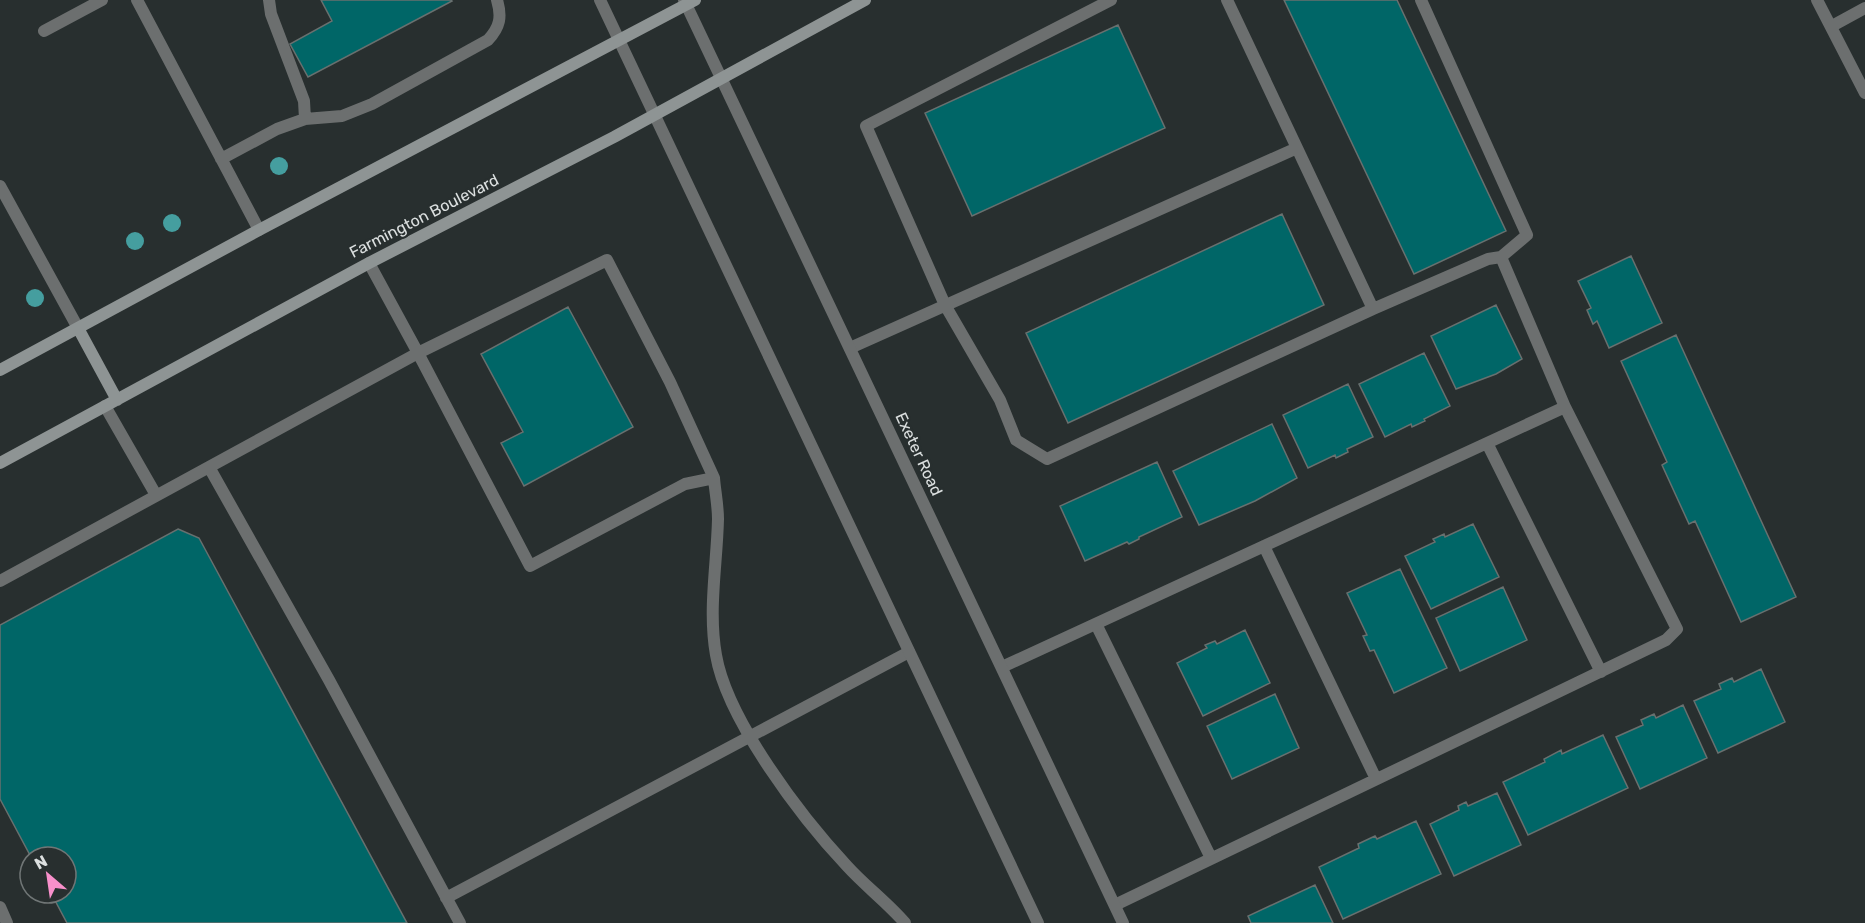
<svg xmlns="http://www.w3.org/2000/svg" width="1865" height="923" viewBox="0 0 1865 923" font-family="Rubik,sans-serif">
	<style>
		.building { fill: #006667; stroke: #68706f; stroke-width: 1.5 }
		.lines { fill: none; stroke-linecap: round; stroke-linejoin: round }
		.service { stroke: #6c6f6f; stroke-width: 12 }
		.minor { stroke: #6c6f6f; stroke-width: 12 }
		.tertiary { stroke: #6c6f6f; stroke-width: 12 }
		.secondary { stroke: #8e9494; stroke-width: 12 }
		.tree { fill: #459e9f }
		.labels { text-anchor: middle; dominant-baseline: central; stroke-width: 4.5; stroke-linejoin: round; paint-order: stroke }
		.street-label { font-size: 16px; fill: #dce0e0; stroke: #282f2f }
	</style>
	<rect width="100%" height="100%" fill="#282f2f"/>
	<!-- building -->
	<path class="building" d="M321,0h130l1,1 -144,76 -18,-33 42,-23z
		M1284,0h113l109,231 -92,43z
		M1118,25l47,103 -193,88 -47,-103z
		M1282,214l42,91 -256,118 -42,-90z
		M1631,256l31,67 -53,25 -12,-27 -4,3 -6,-14 4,-2 -13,-27z
		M1496,305l26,54 -26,15 -40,15 -25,-53z
		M568,307l65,120 -109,59 -23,-43 22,-11 -42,-78z
		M1676,335l120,262 -55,25 -46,-101 -6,3 -27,-59 5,-3 -46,-101z
		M1424,353l26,53 -26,13 1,2 -13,6 -1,-3 -26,13 -26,-53z
		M1348,384l25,53 -26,12 1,3 -12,6 -1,-3 -27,13 -25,-53z
		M1272,424l25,54 -42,23 -56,24 -26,-54z
		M1157,462l25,55 -43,20v2l-10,5 -2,-2 -42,19 -25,-55z
		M1473,524l26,53 -68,32 -26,-53 30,-14 -2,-3 11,-5 1,3z
		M178,529l21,9 208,385h-340l-16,-30h15v-36h-35l-31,-58v-174z
		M1400,569l47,99 -53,25 -20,-43 -4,1 -7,-15 4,-1 -20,-42z
		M1503,587l24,53 -67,31 -24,-53z
		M1245,630l25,53 -67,33 -26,-53 30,-15 -2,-3 10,-4 2,3z
		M1761,669l24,53 -67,31 -24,-52 27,-12 -2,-5 13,-6 2,4z
		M1275,694l24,54 -67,31 -25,-53z
		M1683,705l24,53 -67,31 -24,-52 27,-12 -2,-5 13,-6 2,4z
		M1603,735l25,53 -100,47 -25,-53 42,-20 -1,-3 17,-9 1,4z
		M1497,793l24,52 -67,31 -24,-52 29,-14 -1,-4 8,-4 2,4z
		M1416,821l25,53 -98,45 -24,-52 40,-19 -1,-4 17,-8 2,3z
		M1315,885l18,38h-82l-3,-7z"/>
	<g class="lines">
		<!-- service -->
		<path class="service" d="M137,0l122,230
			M269,0l2,14 33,87 1,18
			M1111,0l-245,126 79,179 55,95 16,40 31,19 326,-150 -76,-161
			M1421,0l106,235 -26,22
			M44,31l58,-31
			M221,159l56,-30 28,-10 37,-3 30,-12 116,-64c12,-13 14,-23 9,-40
			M0,186l78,142
			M369,263l49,90 189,-93 63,122 44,96
			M1373,309l115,-50 13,-2 64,150
			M850,348l447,-200 -70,-148
			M105,406l51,89
			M1487,443l114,229
			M209,467l120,213 131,243
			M1264,546l112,233
			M0,581l418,-228 112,213 155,-82 29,-6c1,13 4,27 4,41 -1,45 -10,91 -2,136 11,65 86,163 131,211 18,20 40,36 58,57
			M1096,624l115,234
			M1002,667l563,-260 112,222 -11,11 -551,265
			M446,898l463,-246
			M0,907l7,16"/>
		<!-- minor -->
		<path class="minor" d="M1817,0l48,93
			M1832,26l33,-18"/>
		<!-- tertiary -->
		<path class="tertiary" d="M600,0l438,923
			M684,0l439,923"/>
		<!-- secondary -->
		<path class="secondary" d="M78,328l39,72
			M0,370l259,-140 436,-230
			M0,463l369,-200 245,-126 251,-137"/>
	</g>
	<!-- trees -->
	<g class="tree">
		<circle cx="279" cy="166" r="9"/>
		<circle cx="172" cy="223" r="9"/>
		<circle cx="135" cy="241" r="9"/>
		<circle cx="35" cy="298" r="9"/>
	</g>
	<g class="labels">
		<!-- street labels -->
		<g class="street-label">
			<text transform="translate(424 216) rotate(-27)">Farmington Boulevard</text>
			<text transform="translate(919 454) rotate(65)">Exeter Road</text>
		</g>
	</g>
	<!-- north arrow -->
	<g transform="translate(48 875) rotate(331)"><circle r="28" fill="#282f2f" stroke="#707676" stroke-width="1.5"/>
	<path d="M0-4.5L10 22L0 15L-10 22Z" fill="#f890cb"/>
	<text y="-9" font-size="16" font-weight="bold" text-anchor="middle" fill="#dce0e0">N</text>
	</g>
</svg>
